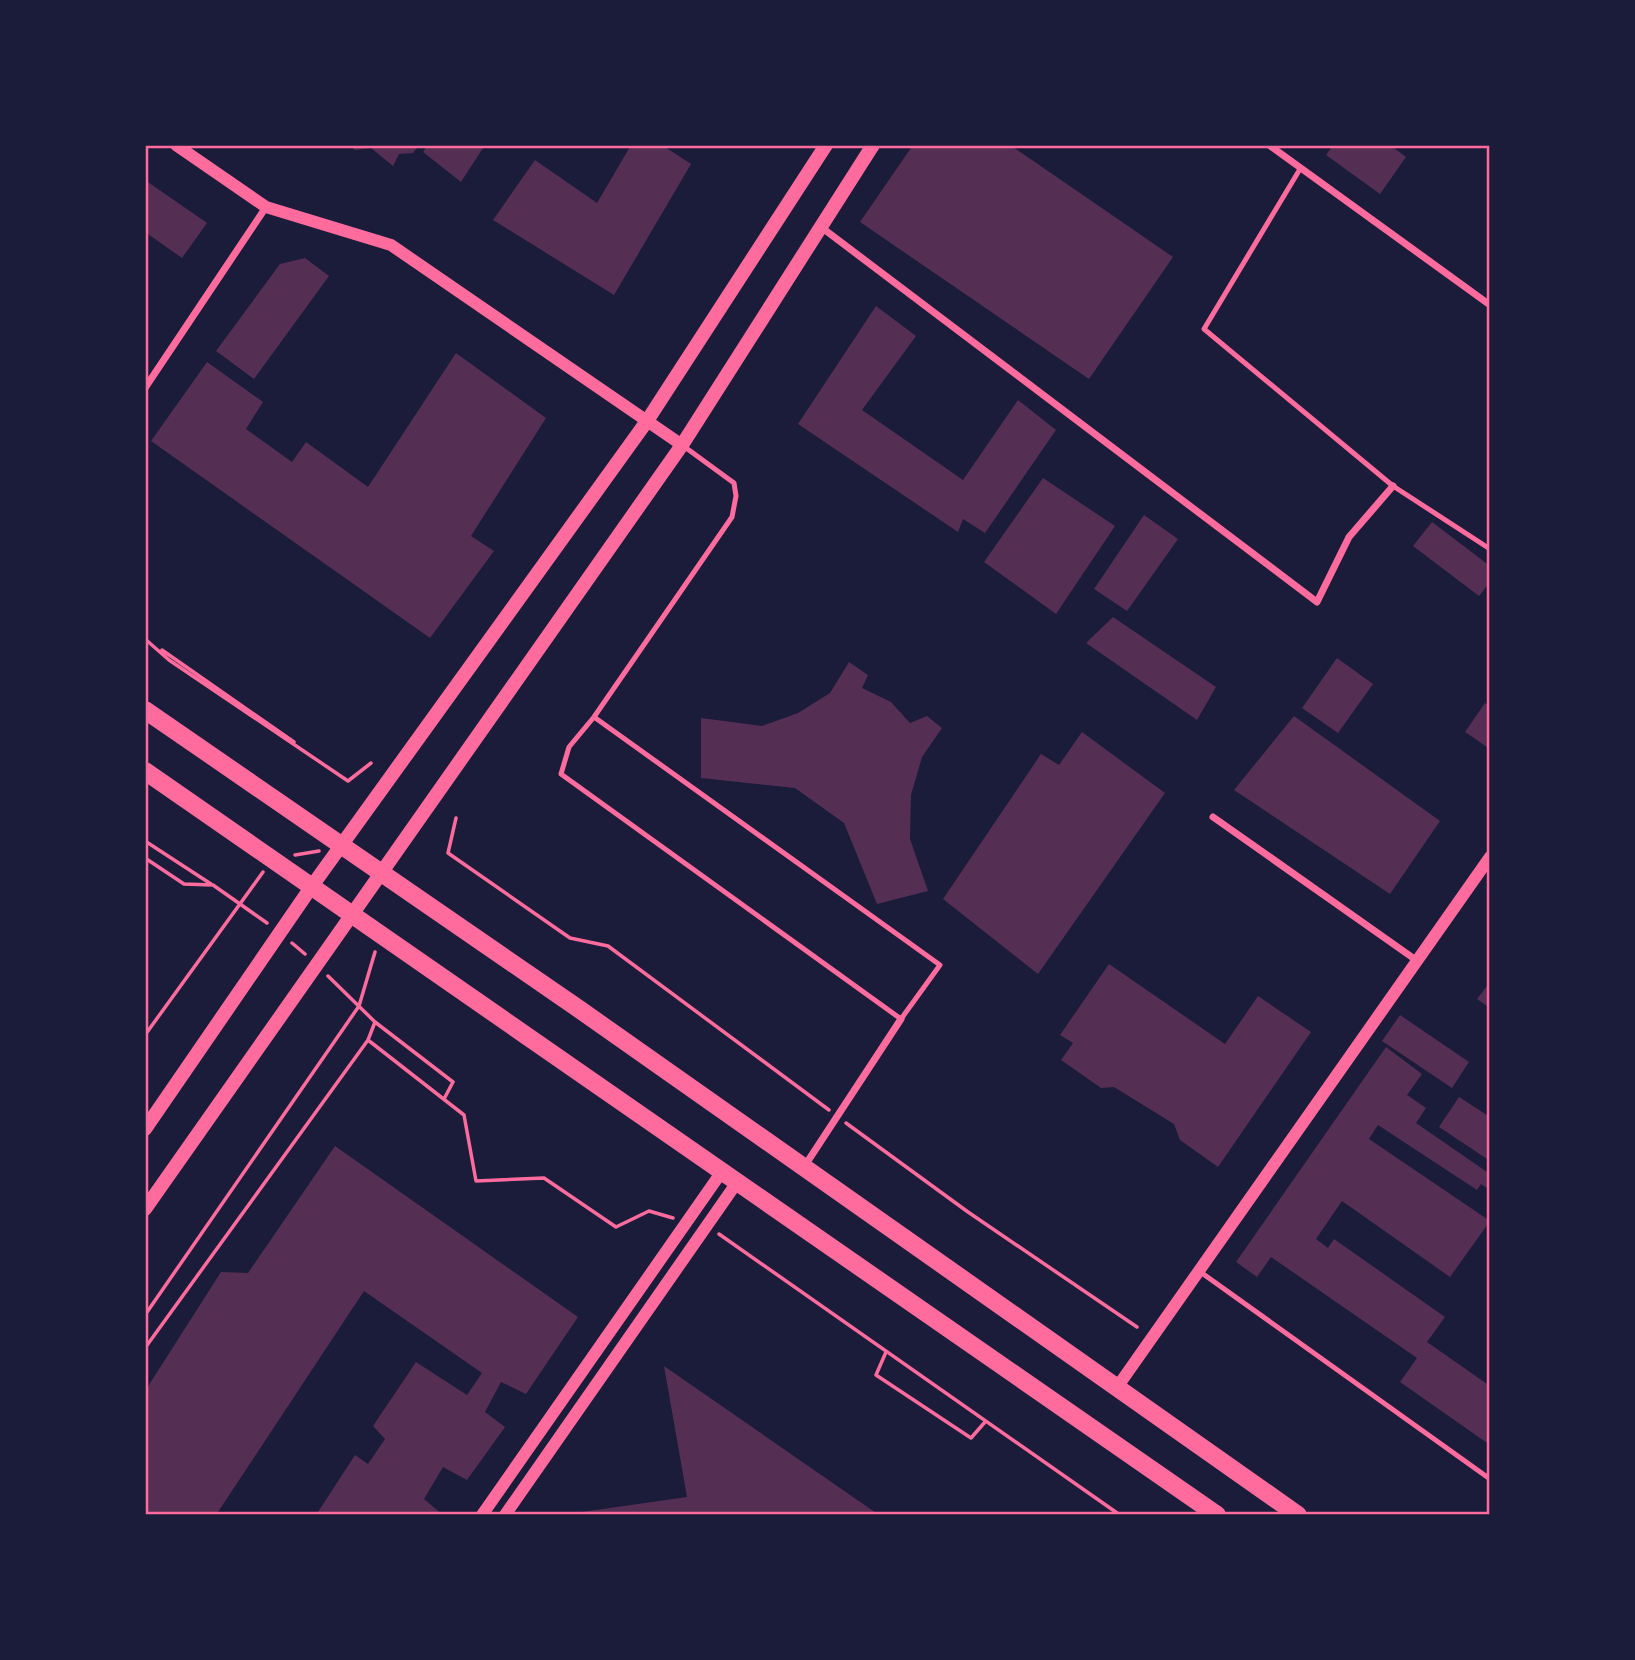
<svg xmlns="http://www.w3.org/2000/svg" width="1635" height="1660" viewBox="0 0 1635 1660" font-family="Figtree,sans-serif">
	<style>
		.building { fill: #542f53 }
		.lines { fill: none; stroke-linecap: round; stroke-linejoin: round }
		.path { stroke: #ff6b9d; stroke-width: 3.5 }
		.service { stroke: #ff6b9d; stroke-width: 5 }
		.minor { stroke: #ff6b9d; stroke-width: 7 }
		.tertiary { stroke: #ff6b9d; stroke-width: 12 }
		.secondary { stroke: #ff6b9d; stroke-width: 14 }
		.trunk { stroke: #ff6b9d; stroke-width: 18 }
		.neatline { fill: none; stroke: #ff6b9d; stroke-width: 2.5 }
	</style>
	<rect width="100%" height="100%" fill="#1b1b3a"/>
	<!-- building -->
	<path class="building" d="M349,145h70l-6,8 -14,1 -6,12 -22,-18 -16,2z
		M428,145h57l-24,37 -38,-30z
		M631,145h31l29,19 -77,131 -121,-75 42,-60 62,43z
		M913,145h97l163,112 -84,122 -229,-157z
		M1333,145h57l16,12 -26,37 -54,-39z
		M145,180l62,43 -25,35 -37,-26z
		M305,258l24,18 -75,103 -38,-28 64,-87z
		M876,306l40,30 -54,74 101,70 55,-80 38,30 -71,103 -22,-14 -5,13 -160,-108z
		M456,353l90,65 -75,118 23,15 -64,87 -279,-197 56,-79 56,40 -17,27 46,33 14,-20 62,45z
		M1043,478l72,48 -59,88 -72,-52z
		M1144,515l34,24 -51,72 -33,-22z
		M1432,522l58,44v16l-11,14 -66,-50z
		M1113,617l103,70 -19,33 -111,-77z
		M1337,658l36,26 -35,49 -36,-25z
		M849,662l19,13 -6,13 29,14 19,21 17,-7 15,12 -20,29 -11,38 -1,44 18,52 -51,13 -33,-81 -49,-35 -94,-10v-60l61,8 36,-13 32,-20z
		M1485,703l5,4v42l-25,-17z
		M1294,716l146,105 -50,73 -156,-104z
		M1082,732l83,61 -127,181 -95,-75 98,-145 18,11z
		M1109,964l116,80 33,-48 53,36 -93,135 -38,-27 -6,-16 -60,-37 -13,1 -40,-28 12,-17 -13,-8z
		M1490,982v26l-13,-9z
		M1400,1015l69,47 -17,26 -70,-47z
		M1386,1047l36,27 -15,21 19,13 -10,15 74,51v16l-9,-6 -4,6 -99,-65 -9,14 121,82 -40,56 -108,-76 -26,38 12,9 6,-9 111,78 -18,25 63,44v59l-90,-63 17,-24 -146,-101 -14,20 -21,-15z
		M1459,1097l31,20v44l-51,-34z
		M335,1146l243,171 -52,77 -25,-12 -16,30 20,15 -38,53 -24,-13 -19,32 19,16h-127l39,-60 13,9 17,-25 -12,-13 43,-64 51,33 15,-22 -118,-82 -148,224h-71v-124l76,-119 27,1z
		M664,1366l215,149h-318l126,-18z"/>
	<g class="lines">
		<!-- path -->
		<path class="path" d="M145,639l24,21 179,121 23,-18
			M162,650l132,92
			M456,818l-8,35 122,85 38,8 221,164
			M145,841l66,43
			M295,855l24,-4
			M145,858l39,26 29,1 54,38
			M292,943l13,11
			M328,976l47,46 78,60 -9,17
			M145,1035l118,-163
			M368,1040l7,-18
			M846,1123l122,89 169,115
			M719,1234l401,281
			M145,1315l214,-309 16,-54
			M145,1348l223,-308 96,75 12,66 68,-3 72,49 33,-16 24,7
			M886,1352l-10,23 95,63 14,-16"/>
		<!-- service -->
		<path class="service" d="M1300,169l-96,160 189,157 97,63
			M594,717l346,248 -39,54 -340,-245 8,-27 25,-30 138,-200 4,-21 -2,-13 -52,-38
			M1199,1271l291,208"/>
		<!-- minor -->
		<path class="minor" d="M1269,145l221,160
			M821,227l496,375 32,-65 44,-51
			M145,388l121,-181
			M1213,817l203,143
			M804,1167l97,-148"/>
		<!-- tertiary -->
		<path class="tertiary" d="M176,145l90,62 125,38 291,200
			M1118,1386l372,-529
			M482,1515l241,-345
			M505,1515l233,-334"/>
		<!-- secondary -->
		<path class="secondary" d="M145,1129l167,-243 335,-465 179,-276
			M145,1209l537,-764 191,-300"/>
		<!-- trunk -->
		<path class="trunk" d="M145,710l434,299 719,506
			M145,771l1072,744"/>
	</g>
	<!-- border -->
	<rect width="1635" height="1660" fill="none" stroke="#1b1b3a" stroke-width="294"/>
	<rect x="147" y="147" width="1341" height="1366" class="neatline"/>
</svg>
